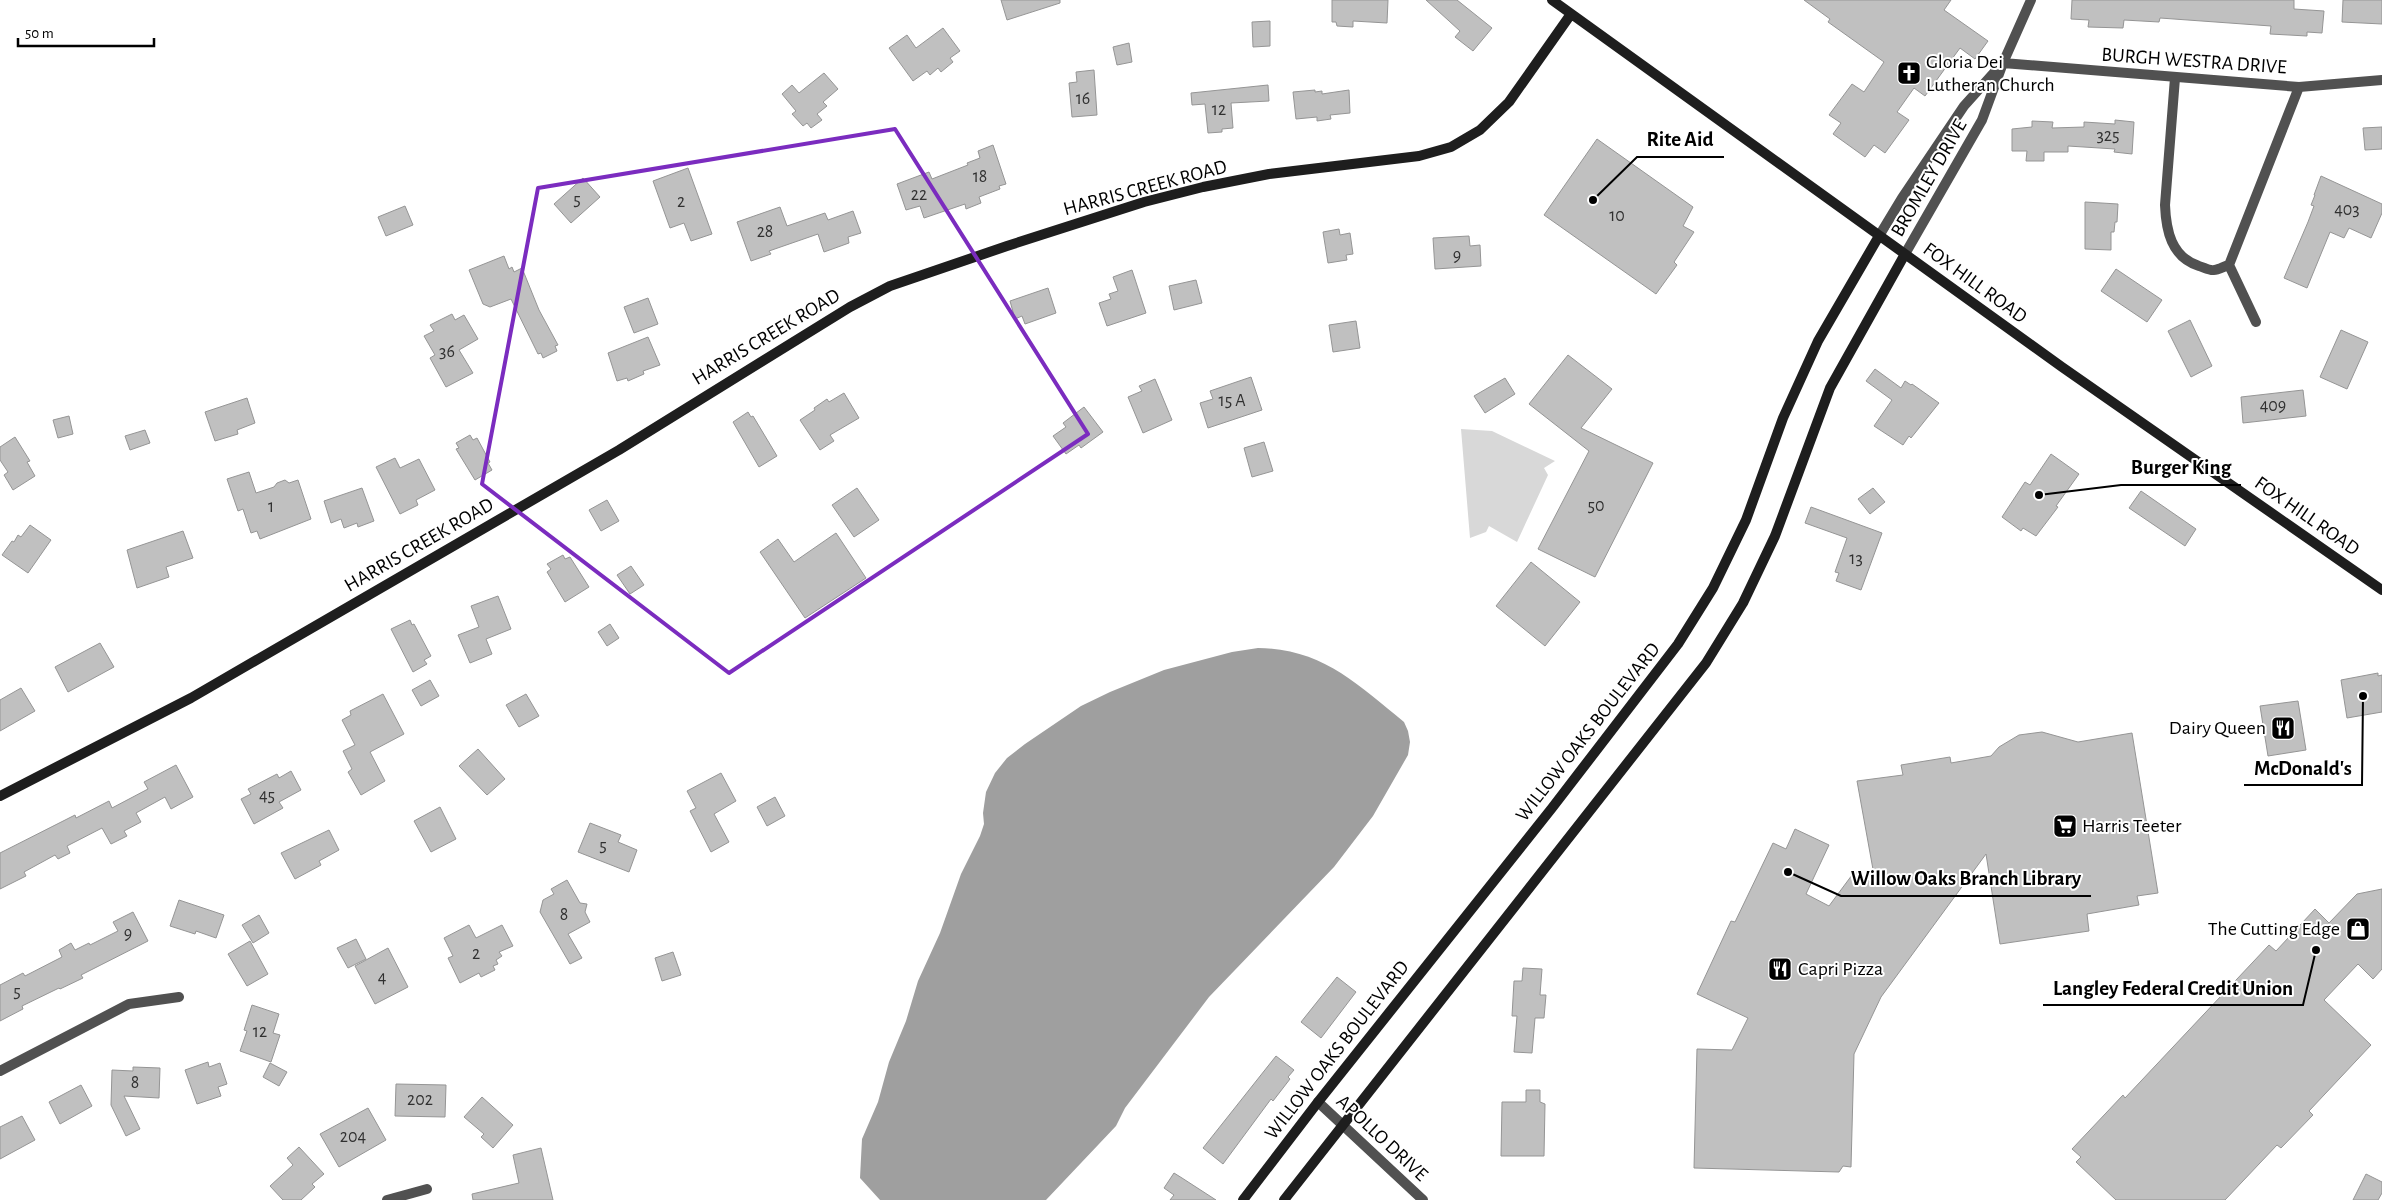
<svg xmlns="http://www.w3.org/2000/svg" width="2382" height="1200" viewBox="0 0 2382 1200" font-family="'Alegreya Sans',sans-serif">
	<style>
		.green { fill: #d8d8d8 }
		.water { fill: #9f9f9f }
		.building { fill: #c0c0c0; stroke: #959595 }
		.lines { fill: none; stroke-linecap: round; stroke-linejoin: round }
		.street { stroke: #515151; stroke-width: 10 }
		.secondary { stroke: #1e1e1e; stroke-width: 10 }
		.marked { fill: none; stroke: #7b2cbf; stroke-width: 4; stroke-linejoin: round }
		.labels { text-anchor: middle; dominant-baseline: central; stroke-width: 4; stroke-linejoin: round; paint-order: stroke }
		.number-label { font-size: 18px; fill: #303030 }
		.street-label { font-size: 20px; fill: #000; stroke: #fff }
		.poi-label { font-size: 20px; fill: #000; stroke: #fff; text-anchor: start }
		.leader { fill: none; stroke: #000; stroke-width: 2 }
		.callout-dot { fill: #000; stroke: #fff; stroke-width: 2 }
		.callout-label { font-size: 21px; text-anchor: middle; font-weight: bold; fill: #000; stroke: #fff; stroke-width: 4; stroke-linejoin: round; paint-order: stroke }
	</style>
	<rect width="100%" height="100%" fill="#fff"/>
	<!-- green -->
	<path class="green" d="M1461,429l31,2 63,30 -11,7 4,7 -31,67 -28,-16 -3,6 -16,6z"/>
	<!-- water -->
	<path class="water" d="M1258,648c64,1 98,35 146,74l4,9 2,11 -2,13 -35,61 -39,51 -125,130 -84,111 -9,18 -70,74h-166l-20,-22 2,-39 16,-37 11,-40 17,-41 12,-40 22,-48 21,-59 19,-38 4,-12 -1,-11 3,-21 9,-19 12,-15 18,-14 56,-38 29,-14 54,-22 68,-18z"/>
	<!-- building -->
	<path class="building" d="M1001,0h59v3l-53,17z
		M1332,0h56l-1,23 -34,-2v6l-16,-1 -1,-4h-4z
		M1426,0h31l35,28 -19,23 -18,-14 5,-6z
		M1804,0h147l-7,10 44,31 -13,18 -15,-11 -35,48 -11,-8 -17,24 12,8 -24,33 -11,-8 -9,12 -32,-23 8,-11 -12,-8 23,-31 12,8 20,-30 -56,-40 2,-3z
		M2072,0h222v9l30,2 -2,22 -15,-1v4l-37,-2 1,-8 -111,-8 -1,4 -35,-2 -1,8 -35,-1 1,-7 -18,-1z
		M2343,0h39v24l-40,-2z
		M1270,21v25l-17,1 -1,-25z
		M943,28l17,23 -10,7 3,4 -12,10 -3,-4 -8,7 -3,-4 -14,10 -24,-33 18,-13 9,13z
		M1129,43l3,19 -15,3 -4,-18z
		M1094,70l3,45 -25,2 -3,-34 8,-1 -1,-10z
		M824,73l14,16 -15,13 4,4 -10,8 5,6 -11,8 -4,-5 -4,3 -11,-12 4,-3 -14,-17 10,-9 7,8z
		M1268,85l1,16 -38,2 2,25 -11,1v3l-14,1 -3,-29 -13,1 -1,-12z
		M1315,90v2l7,-1v3l27,-4 1,23 -20,2 1,4 -14,2v-4l-21,2 -3,-27z
		M2115,120l19,2 -2,32 -18,-2 1,-3 -47,-3v6h-24v9h-18l1,-10h-15v-22l20,-2v-6l21,1 -1,6 32,-1v-5l31,2z
		M2382,127v22l-17,1 -2,-22z
		M1597,139l96,68 -10,19 11,6 -20,30 3,3 -21,29 -112,-79z
		M993,145l13,39 -7,2 1,3 -21,8 2,6 -15,6 -1,-5 -41,14 -4,-12 -14,4 -9,-26 32,-12 3,7 36,-14 -1,-2 13,-5 -2,-7z
		M688,168l24,66 -21,7 -7,-18 -14,5 -17,-47z
		M2321,176l61,28v9l-11,25 -22,-10 -5,10 -14,-6 -23,56 -23,-10 24,-56 6,-16 -3,-1 4,-10h-1z
		M583,178l17,19 -29,26 -17,-19z
		M2085,202l33,2 -1,18h-2l-1,10h-3v18l-26,-1z
		M405,206l8,19 -27,11 -8,-19z
		M780,207l7,19 38,-13 3,7 25,-9 8,22 -13,4 1,6 -25,9 -6,-18 -49,17 2,3 -20,7 -14,-39z
		M1339,229l1,6 10,-2 3,21 -7,1 1,5 -19,3 -5,-31z
		M1469,236l1,10 10,-1 1,21 -46,3 -2,-31z
		M504,256l5,13 3,-2 2,5 8,-4 17,42 19,35 -3,1 2,5 -14,7 -2,-5 -3,1 -27,-55 -21,8 -7,-3 -14,-34z
		M2116,269l46,31 -15,22 -46,-31z
		M1132,270l14,43 -39,13 -8,-23 12,-4 -2,-5 9,-3 -5,-14z
		M1196,280l6,23 -28,7 -5,-24z
		M1048,288l8,25 -31,11 -3,-8 -7,3 -5,-18z
		M648,298l10,26 -24,9 -10,-26z
		M452,314l3,6 9,-5 14,24 -19,11 14,23 -27,14 -16,-29 5,-3 -11,-19 10,-5 -4,-6z
		M2190,320l22,46 -21,11 -23,-46z
		M1356,321l4,27 -27,4 -4,-27z
		M2341,330l27,12 -21,47 -27,-12z
		M648,337l12,28 -17,6 1,3 -16,7 -1,-3 -10,3 -9,-28z
		M1568,355l44,34 -31,39 72,35 -58,114 -57,-28 51,-98 -60,-47z
		M1875,369l26,19 4,-7 6,4 1,-1 27,19 -28,35 -2,-2 -6,9 -29,-19 18,-26 -26,-19z
		M1251,377l11,33 -54,18 -8,-25 13,-4 -3,-8z
		M1505,378l10,16 -30,19 -11,-17z
		M1155,379l17,41 -29,13 -15,-36 14,-6 -3,-5z
		M2303,390l3,26 -63,7 -2,-26z
		M844,393l15,25 -29,17 4,6 -14,9 -20,-30 15,-10 -1,-2 13,-9 2,3z
		M247,398l8,25 -18,7 1,4 -23,7 -10,-29z
		M1084,407l19,25 -22,16 -2,-3 -13,9 -13,-18 13,-9 -3,-4z
		M748,412l3,5 2,-1 24,40 -18,11 -26,-45z
		M69,416l4,18 -15,4 -5,-18z
		M145,430l5,13 -20,7 -5,-14z
		M470,435l3,5 4,-2 13,24 -2,1 4,7 -17,10 -19,-31 3,-1 -3,-5z
		M15,437l15,24 -3,1 8,14 -22,14 -9,-15 4,-3 -8,-12v-13z
		M1264,442l9,29 -21,6 -8,-29z
		M2051,454l28,20 -23,32 2,1 -22,29 -13,-8 -2,3 -19,-14 23,-35 5,3z
		M395,458l5,10 19,-9 16,31 -19,10 2,5 -18,9 -24,-47z
		M249,472l7,21 18,-6 3,-4 8,-3 4,3 9,-3 13,39 -51,20 -3,-8 -6,2 -8,-24 -5,2 -11,-32z
		M362,488l12,33 -16,6 -1,-4 -13,5 -3,-9 -10,4 -7,-22z
		M857,488l22,32 -25,17 -22,-32z
		M1873,488l12,14 -15,12 -12,-15z
		M2141,491l55,38 -11,17 -56,-38z
		M607,500l12,21 -18,10 -12,-21z
		M1811,507l71,26 -21,57 -25,-9 3,-8 -4,-1 12,-34 -42,-15z
		M30,525l21,15 -23,33 -26,-18 10,-14 2,1 4,-7 3,2z
		M183,531l10,27 -27,9 3,10 -32,11 -10,-38z
		M836,533l30,45 -61,40 -45,-66 18,-13 16,23z
		M563,555l2,4 5,-2 19,30 -24,15 -18,-30 4,-3 -4,-5z
		M1531,562l49,40 -35,44 -49,-40z
		M631,566l13,19 -14,9 -13,-19z
		M498,596l13,33 -25,10 6,15 -22,9 -12,-28 21,-8 -8,-21z
		M410,620l2,5 2,-1 17,32 -7,4 3,4 -14,8 -22,-43z
		M610,624l9,14 -12,8 -9,-14z
		M100,643l14,24 -46,25 -13,-25z
		M2378,673v3l4,-1v37l-35,6 -6,-38z
		M430,680l9,16 -18,10 -9,-16z
		M21,688l14,23 -35,20v-31z
		M383,694l21,40 -34,18 15,29 -24,14 -13,-23 4,-3 -9,-18 12,-6 -13,-25 9,-5 -1,-4z
		M526,694l13,22 -20,11 -13,-22z
		M2298,701l8,49 -38,6 -8,-50z
		M2042,732l36,10 54,-9 26,160 -21,3 2,9 -52,9 2,17 -89,13 -14,-90 -105,143 -27,57 -3,113 -8,-1 -4,6 -145,-4 3,-119 35,1 16,-32 -51,-24 34,-73 4,1 38,-79 13,6 9,-20 34,16 -23,49 23,12 26,-35 21,15 -19,-105 46,-6 -2,-10 49,-8 1,6 40,-7 8,-9 20,-12z
		M478,749l27,30 -18,16 -28,-29z
		M176,765l17,32 -22,12 -6,-12 -29,16 5,9 -17,9 3,5 -16,8 -9,-16 -35,18 3,7 -12,6 -3,-4 -31,17 2,4 -26,13v-36l75,-38 1,3 33,-17 3,7 36,-19 -4,-7z
		M291,771l10,19 -22,12 4,6 -29,16 -13,-25 10,-5 -3,-5 29,-15 2,4z
		M721,773l15,28 -22,13 15,28 -18,10 -21,-41 6,-3 -9,-17z
		M775,797l10,19 -18,10 -10,-19z
		M440,807l16,32 -25,13 -17,-31z
		M590,823l31,12 -3,7 19,8 -8,22 -51,-20z
		M329,830l10,20 -20,11 2,4 -26,14 -14,-26z
		M567,880l13,23 7,1 -2,8 5,10 -22,12 14,24 -12,6 -30,-52 3,-12 11,-6 -3,-5z
		M2382,889v80l-9,10 -15,-15 -34,36 47,45 -62,66 4,4 -32,33 -4,-3 -52,55h-109l-40,-38 5,-5 -9,-8 51,-54 2,3 144,-153 7,6 39,-42 14,14 28,-29z
		M179,900l45,15 -8,23 -20,-7 -1,3 -25,-8z
		M133,912l15,29 -67,34 2,3 -23,11 -1,-1 -37,18 1,3 -23,12v-36l23,-12 2,3 37,-19 -3,-7 12,-7 4,7 14,-7 1,2 28,-14 -5,-9z
		M259,915l10,18 -16,10 -11,-18z
		M469,925l7,13 26,-13 11,21 -14,6 3,4 -6,4 2,4 -5,2 2,4 -14,7 -2,-4 -19,10 -12,-25 5,-2 -9,-18z
		M356,939l10,20 -18,9 -11,-20z
		M250,941l18,33 -21,12 -19,-32z
		M388,948l20,39 -33,17 -20,-38z
		M673,952l8,23 -19,6 -7,-23z
		M1523,968l19,1 -2,26h6l-2,23h-9l-3,35 -18,-1 3,-36h-5l2,-35h8z
		M1337,977l19,15 -35,46 -20,-16z
		M252,1005l27,9 -6,19 7,2 -9,27 -31,-11 7,-20 -3,-1z
		M1276,1056l18,14 -6,7 2,2 -17,22 -2,-2 -48,65 -20,-16z
		M208,1062l1,5 11,-4 7,21 -9,3 3,9 -24,8 -12,-34z
		M270,1063l17,9 -8,14 -16,-9z
		M133,1067l27,1 -1,30 -35,-2 16,33 -14,7 -15,-31 1,-35 21,1z
		M396,1084l50,1 -1,32 -50,-1z
		M81,1085l11,21 -32,18 -11,-22z
		M1526,1090h14v12l5,2 -1,52h-43l1,-54h24z
		M482,1097l31,28 -20,23 -12,-11 3,-3 -20,-17z
		M368,1108l18,32 -47,27 -19,-33z
		M22,1116l13,24 -35,19v-32z
		M299,1147l25,27 -12,10 3,3 -14,13h-18l-13,-14 23,-21 -6,-7z
		M541,1148l12,52h-80l-1,-6 47,-11 -6,-28z
		M1174,1173l8,5 34,22h-46l4,-5 -10,-7z
		M2366,1174l16,8v11l-4,7h-25z"/>
	<g class="lines">
		<!-- street -->
		<path class="street" d="M2003,63l296,24 83,-7
			M2175,78l-10,127c1,25 6,52 34,61 4,1 11,5 15,4 5,0 10,-4 15,-5l70,-178
			M1879,236l23,-38 62,-92 35,-39
			M1905,254l77,-134 21,-57 28,-63
			M2229,265l27,57
			M0,1071l129,-67 50,-7
			M1318,1102l105,98
			M387,1200l40,-11"/>
		<!-- secondary -->
		<path class="secondary" d="M1552,0l510,367 320,223
			M0,796l191,-98 428,-248 231,-143 40,-21 117,-40 137,-44 59,-15 66,-13 150,-18 32,-9 29,-17 29,-28 62,-88
			M1243,1200l75,-98 234,-294 126,-164 35,-56 33,-68 37,-102 35,-77 61,-105
			M1284,1200l422,-537 37,-60 32,-67 55,-148 75,-134"/>
	</g>
	<!-- marked area -->
	<path class="marked" d="M895,129l193,305 -359,239 -247,-189 56,-296z"/>
	<!-- icons -->
	<defs>
		<g id="church-square" transform="scale(1.25)"><rect x="-9" y="-9" width="18" height="18" rx="4" fill="#000" stroke="#fff"/><path d="M-1.2-6h2.4v3.5h3.3v2.4h-3.3V6h-2.4V-.1h-3.3v-2.4h3.3Z" fill="#fff"/></g>
		<g id="restaurant-square" transform="scale(1.25)"><rect x="-9" y="-9" width="18" height="18" rx="4" fill="#000" stroke="#fff"/><path d="M-5-6h1v4h1v-4h1v4h1v-4h1v5L-1.5 .5V6h-2V.5L-5-1ZM5-6V6H3V1.5H1.5Q1.5-4 5-6Z" fill="#fff"/></g>
		<g id="supermarket-square" transform="scale(1.25)"><rect x="-9" y="-9" width="18" height="18" rx="4" fill="#000" stroke="#fff"/><path d="M-6-5.5h2.5l.6 2H6L4.5 2H-2.5L-4.4-4H-6ZM-1.5 3.2a1.3 1.3 0 1 0 .1 0ZM3 3.2a1.3 1.3 0 1 0 .1 0Z" fill="#fff"/></g>
		<g id="shop-square" transform="scale(1.25)"><rect x="-9" y="-9" width="18" height="18" rx="4" fill="#000" stroke="#fff"/><path d="M-5-2.5h2.3a2.7 3.5 0 0 1 5.4 0H5L5.5 6h-11ZM-1.5-2.5h3a1.5 2.3 0 0 0-3 0Z" fill="#fff"/></g>
	</defs>
	<g fill-rule="evenodd">
		<use href="#church-square" x="1909" y="73"/>
		<use href="#restaurant-square" x="2283" y="728"/>
		<use href="#supermarket-square" x="2065" y="826"/>
		<use href="#shop-square" x="2358" y="929"/>
		<use href="#restaurant-square" x="1780" y="969"/>
	</g>
	<g class="labels">
		<!-- number labels -->
		<g class="number-label">
			<text x="1083" y="99">16</text>
			<text x="1219" y="110">12</text>
			<text x="2108" y="136">325</text>
			<text x="980" y="177">18</text>
			<text x="919" y="195">22</text>
			<text x="577" y="200">5</text>
			<text x="681" y="202">2</text>
			<text x="2347" y="210">403</text>
			<text x="1617" y="216">10</text>
			<text x="765" y="232">28</text>
			<text x="1457" y="256">9</text>
			<text x="447" y="352">36</text>
			<text x="1232" y="401">15 A</text>
			<text x="2273" y="406">409</text>
			<text x="1596" y="506">50</text>
			<text x="271" y="507">1</text>
			<text x="1856" y="559">13</text>
			<text x="267" y="796">45</text>
			<text x="603" y="846">5</text>
			<text x="564" y="915">8</text>
			<text x="128" y="934">9</text>
			<text x="476" y="954">2</text>
			<text x="382" y="978">4</text>
			<text x="17" y="992">5</text>
			<text x="260" y="1032">12</text>
			<text x="135" y="1083">8</text>
			<text x="420" y="1100">202</text>
			<text x="353" y="1137">204</text>
		</g>
		<!-- street labels -->
		<g class="street-label">
			<text transform="translate(2194 61) rotate(4)">BURGH WESTRA DRIVE</text>
			<text transform="translate(1929 178) rotate(-60)">BROMLEY DRIVE</text>
			<text transform="translate(1145 188) rotate(-15)">HARRIS CREEK ROAD</text>
			<text transform="translate(1975 283) rotate(36)">FOX HILL ROAD</text>
			<text transform="translate(766 337) rotate(-31)">HARRIS CREEK ROAD</text>
			<text transform="translate(2307 516) rotate(35)">FOX HILL ROAD</text>
			<text transform="translate(419 545) rotate(-30)">HARRIS CREEK ROAD</text>
			<text transform="translate(1588 732) rotate(-52)">WILLOW OAKS BOULEVARD</text>
			<text transform="translate(1337 1050) rotate(-52)">WILLOW OAKS BOULEVARD</text>
			<text transform="translate(1382 1138) rotate(43)">APOLLO DRIVE</text>
		</g>
		<!-- poi labels -->
		<g class="poi-label">
			<text x="1926" y="62">Gloria Dei<tspan x="1926" dy="23">Lutheran Church</tspan></text>
			<text x="2266" y="728" text-anchor="end">Dairy Queen</text>
			<text x="2082" y="826">Harris Teeter</text>
			<text x="2340" y="929" text-anchor="end">The Cutting Edge</text>
			<text x="1798" y="969">Capri Pizza</text>
		</g>
	</g>
	<!-- callouts -->
	<path class="leader" d="M1593 200L1637 157H1724M2039 495L2121 485H2241M2363 696L2362 785H2244M1788 872L1841 896H2091M2316 950L2303 1005H2043"/>
	<g class="callout-dot">
		<circle cx="1593" cy="200" r="5"/>
		<circle cx="2039" cy="495" r="5"/>
		<circle cx="2363" cy="696" r="5"/>
		<circle cx="1788" cy="872" r="5"/>
		<circle cx="2316" cy="950" r="5"/>
	</g>
	<g class="callout-label">
		<text x="1680" y="146">Rite Aid</text>
		<text x="2181" y="474">Burger King</text>
		<text x="2303" y="775">McDonald's</text>
		<text x="1966" y="885">Willow Oaks Branch Library</text>
		<text x="2173" y="995">Langley Federal Credit Union</text>
	</g>
	<!-- scale -->
	<path d="M18 38v8h136v-8" fill="none" stroke="#000000" stroke-width="2.5"/>
	<text x="25" y="38" font-size="15" fill="#000000" stroke="#ffffff" stroke-width="4" paint-order="stroke">50 m</text>
</svg>
